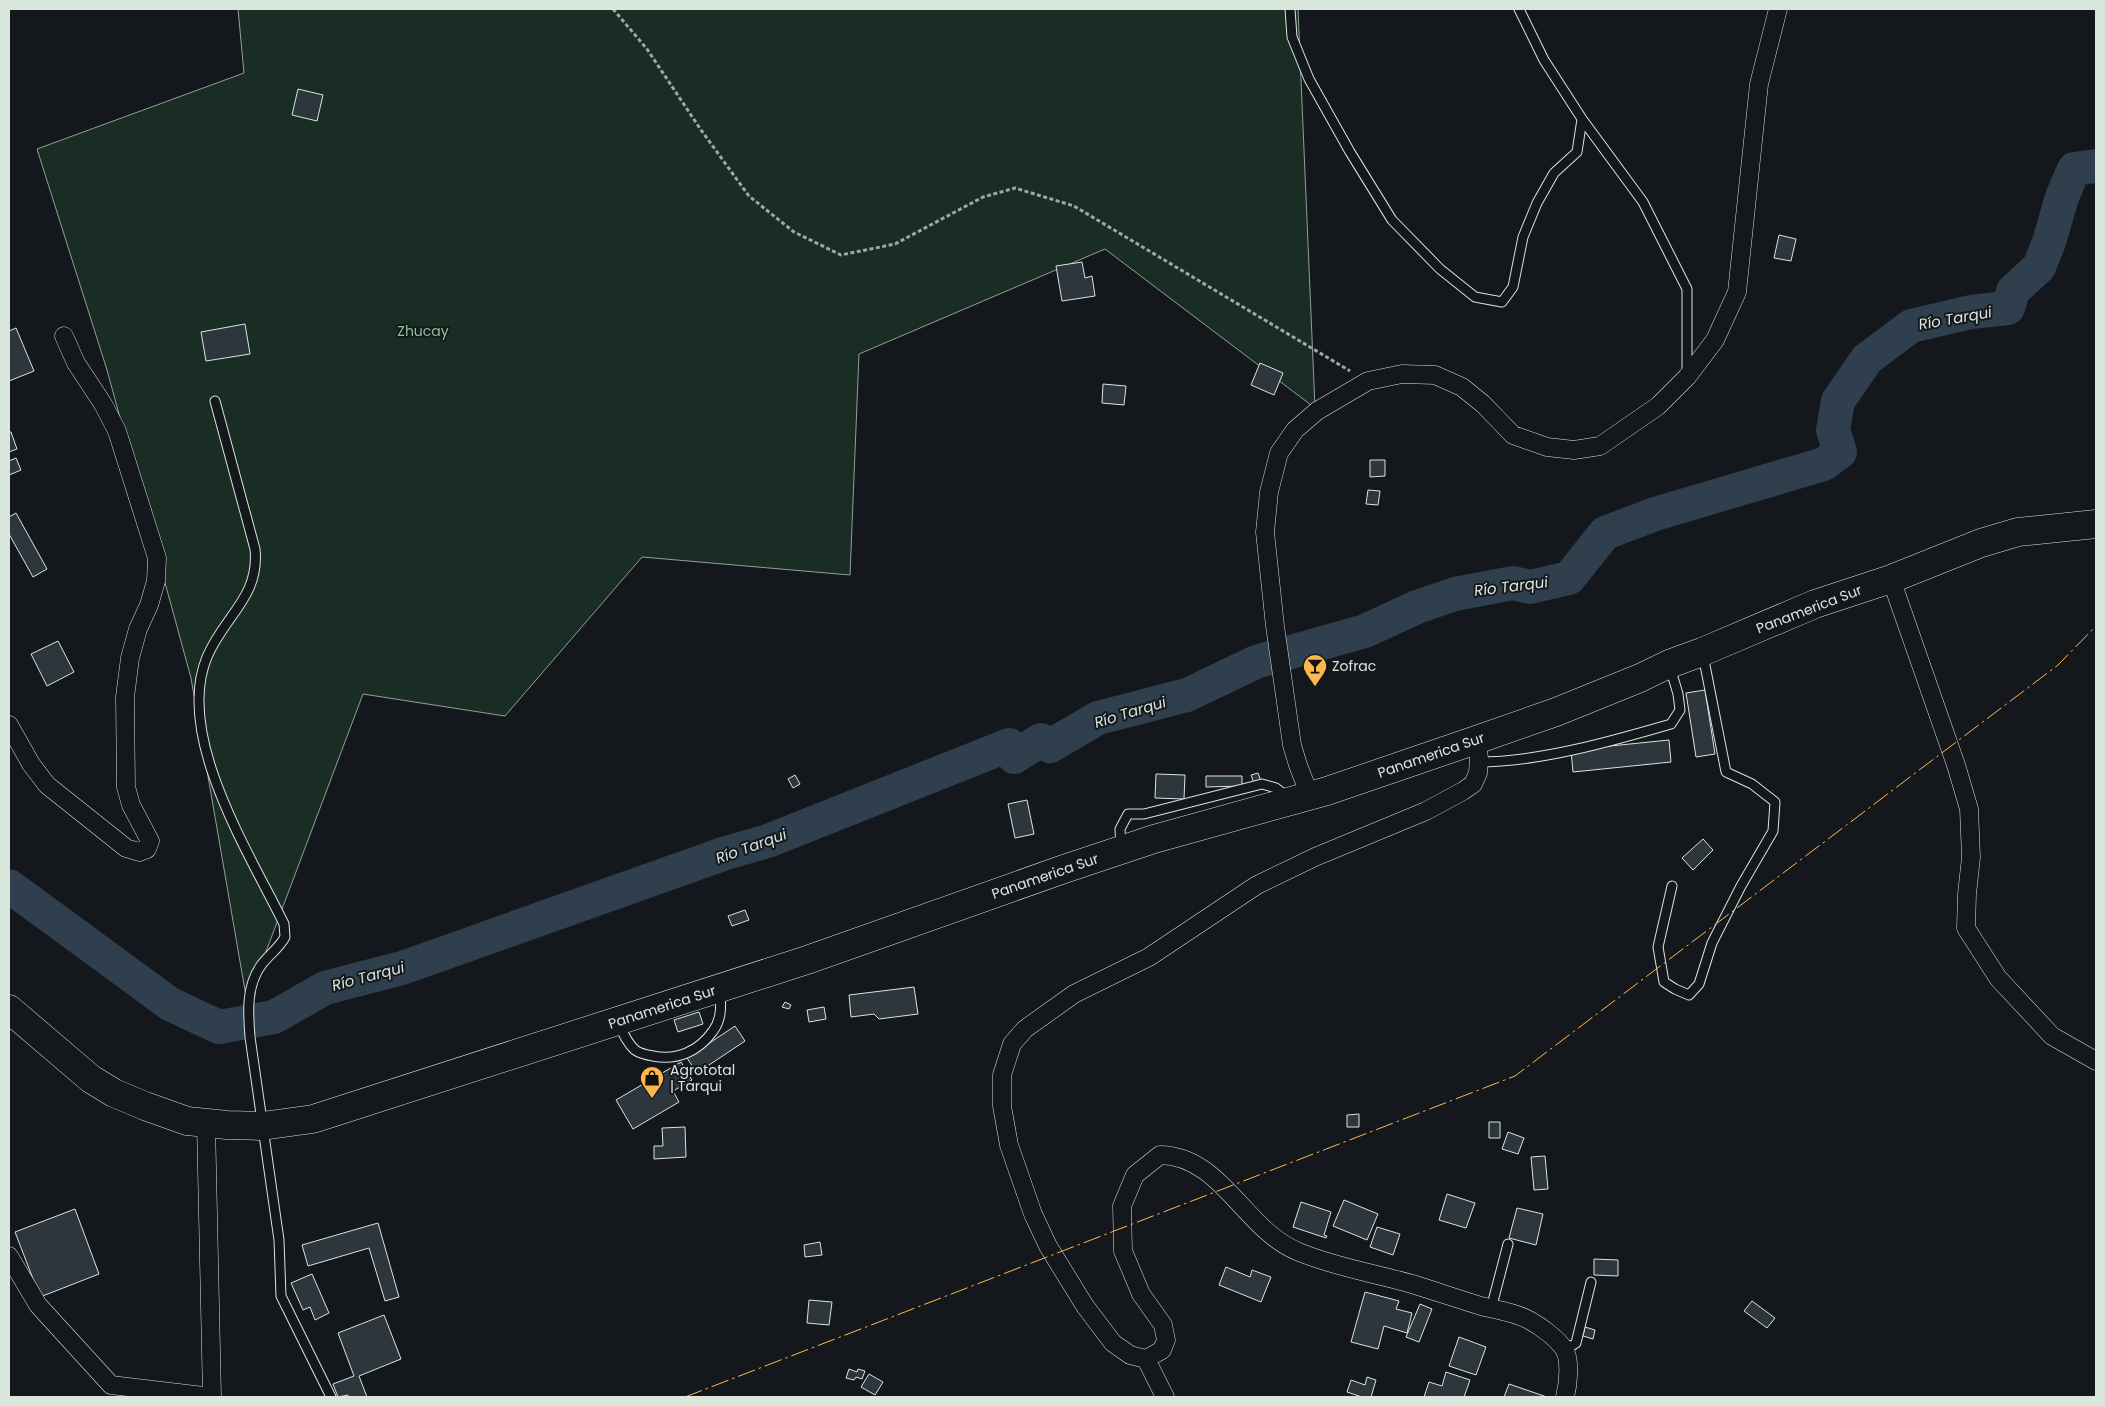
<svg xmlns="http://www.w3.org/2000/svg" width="2105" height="1406" viewBox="0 0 2105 1406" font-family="Poppins,sans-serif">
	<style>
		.green { fill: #1a2d24; stroke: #939e99 }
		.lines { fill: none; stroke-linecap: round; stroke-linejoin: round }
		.river { stroke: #2f3f4d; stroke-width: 34 }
		.building { fill: #2c363c; stroke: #d8e6dc }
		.lane-casing { stroke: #d8e6dc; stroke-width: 11 }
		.street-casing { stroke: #d8e6dc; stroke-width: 19 }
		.highway-casing { stroke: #d8e6dc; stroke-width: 29 }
		.path { stroke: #9da8a2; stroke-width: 3; stroke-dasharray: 4 2.5; stroke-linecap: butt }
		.lane { stroke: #14181c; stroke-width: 9 }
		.street { stroke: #14181c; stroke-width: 18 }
		.highway { stroke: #14181c; stroke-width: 28 }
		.power { stroke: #ffb74d; stroke-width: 1; stroke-dasharray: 18 4 2.5 4; stroke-linecap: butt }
		.labels { text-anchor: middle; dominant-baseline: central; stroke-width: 4; stroke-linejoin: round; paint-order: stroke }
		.park-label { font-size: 14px; fill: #8ac095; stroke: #14181c }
		.street-label { font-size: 14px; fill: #d8e6dc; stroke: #14181c }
		.poi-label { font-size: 14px; fill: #d8e6dc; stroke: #14181c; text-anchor: start }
		.water-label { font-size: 15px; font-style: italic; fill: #d8e6dc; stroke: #14181c }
	</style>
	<rect width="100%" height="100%" fill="#14181c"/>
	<!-- green -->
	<path class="green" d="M238,9h1060l17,399 -210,-159 -246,105 -9,221 -208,-18 -137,159 -142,-22 -116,308 -56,-324 -84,-308 -70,-221 207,-76z"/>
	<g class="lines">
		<!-- river -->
		<path class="river" d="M9,886l161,118 49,23 55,-10 51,-29 77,-20 324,-115 42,-12 241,-96 5,12 27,-17 9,6 48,-28 89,-23 69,-33 109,-31 52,-24 38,-13 58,-11 17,4 39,-9 36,-45 50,-19 169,-50 16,-12 -7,-22 5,-29 29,-42 44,-33 60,-14 37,-4 5,-17 26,-24 10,-25 13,-45 12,-28 22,-3"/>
	</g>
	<!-- building -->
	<path class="building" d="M298,89l25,6 -6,26 -25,-6z
		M1779,235l17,4 -5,22 -17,-3z
		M1082,262l3,16 7,-2 3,20 -33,5 -6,-35z
		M245,324l5,30 -44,7 -5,-29z
		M16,328l18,43 -25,10v-50z
		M1260,363l23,10 -9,22 -23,-10z
		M1103,384l23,2 -2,19 -22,-2z
		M9,432h2l6,17 -8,3z
		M16,458l5,12 -12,5v-14z
		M1370,460h15v16l-15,1z
		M1368,490l12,1 -2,14 -12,-1z
		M16,513l31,56 -14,8 -24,-43v-17z
		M58,641l16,31 -27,14 -16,-32z
		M1705,690l10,64 -19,3 -10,-64z
		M1669,740l2,22 -98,10 -2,-22z
		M1258,773l3,8 -7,2 -3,-8z
		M1156,774l29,1 -1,24 -29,-1z
		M795,775l5,9 -7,4 -5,-9z
		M1206,776h36v10l-36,1z
		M1027,800l7,34 -19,4 -7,-34z
		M1703,839l10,11 -20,20 -11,-12z
		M745,910l4,10 -17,6 -4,-10z
		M914,987l4,27 -39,5 -5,-5 -23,3 -2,-22z
		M785,1002l6,3 -2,4 -7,-2z
		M824,1007l2,12 -17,3 -2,-12z
		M699,1012l4,12 -25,8 -4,-12z
		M735,1026l10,15 -48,32 -10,-15z
		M681,1062l11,18 -19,11 6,11 -46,27 -17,-29z
		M1359,1114v13h-12v-12z
		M1489,1122h11v16h-11z
		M685,1127l1,30 -32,2v-13h9l-1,-18z
		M1508,1132l16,6 -6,16 -16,-5z
		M1545,1156l3,33 -14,1 -3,-33z
		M1447,1194l28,9 -9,25 -27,-8z
		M1344,1200l34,14 -11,26 -34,-14z
		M1301,1202l30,10 -7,23 3,1 -1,2 -33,-11z
		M1517,1208l26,6 -7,31 -27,-7z
		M75,1209l24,65 -59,23 -25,-65z
		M378,1223l21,74 -14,4 -16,-53 -61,18 -6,-21z
		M1377,1227l23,7 -7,21 -23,-8z
		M820,1242l2,13 -17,2 -1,-12z
		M1594,1259l24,1v16l-24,-1z
		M1226,1267l24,10 2,-7 19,7 -10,25 -42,-17z
		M312,1274l17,39 -14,7 -5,-13 -7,3 -12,-27z
		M1365,1292l34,9 -3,8 16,4 -5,20 -23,-7 -6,23 -27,-7z
		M809,1300l23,2 -3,23 -22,-2z
		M1752,1301l23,17 -8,10 -23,-17z
		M1420,1304l12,5 -13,33 -13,-5z
		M384,1315l17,44 -42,17 8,21h-19v-2l-10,2 -5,-13 21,-8 -16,-43z
		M1585,1327l10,3 -2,9 -10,-3z
		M1459,1337l27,10 -10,28 -27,-9z
		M849,1369l8,3 1,-3 7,2 -3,8 -6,-2 -2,3 -8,-2z
		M1446,1372l24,8 -6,17h-40l5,-15 13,4z
		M869,1374l14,8 -8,13 -14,-8z
		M1367,1377l9,3 -5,17h-9l-15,-5 4,-12 14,5z
		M1509,1384l38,13h-43z"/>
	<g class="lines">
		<!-- lane casing -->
		<g class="lane-casing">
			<path id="lane" d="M1290,9l2,28 17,42 41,73 42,68 48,49 35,28 27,5 11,-15 10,-50 14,-34 17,-30 23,-21 5,-33
				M1519,9l25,51 38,59 61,83 44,87v85
				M215,401l40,148c5,48 -31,67 -48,108 -33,79 43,197 77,267l1,13c-6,11 -15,17 -23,27 -16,21 -14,48 -12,73l29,203 2,56 50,101
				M1479,762c61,0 133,-21 192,-38l9,-14 -2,-16 -8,-27
				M1121,848l-1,-19 8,-15h16l118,-30 14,4 11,9
				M1672,886l-14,61 6,35 11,7 14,6 10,-11 13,-41 29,-57 32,-55 2,-29 -23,-18 -26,-12 -23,-117
				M619,1024c4,9 8,19 16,26 4,3 12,5 18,6 24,5 46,-5 60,-25 9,-12 8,-26 7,-40
				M1491,1309l17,-65
				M1565,1350l11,-7 15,-61"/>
		</g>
		<!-- street casing -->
		<g class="street-casing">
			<path id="street" d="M1891,579l65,186 13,44 2,48 -4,37 -1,34 32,50 54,58 44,25
				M9,725l22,39 16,21 79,63 13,4 8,-3 3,-8 -19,-36 -5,-18 -1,-90 5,-39 8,-29 11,-24 7,-24 1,-23 -40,-127 -14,-27 -27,-41 -12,-27
				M1476,740l3,18 -1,15 -5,11 -10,7 -37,20 -111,46 -58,28 -108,72 -75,37 -49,35 -13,15 -10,31v31l7,39 24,69 15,32 37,60 28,37 17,12 16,4 16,-9 4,-10 -3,-15 -22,-31 -18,-43 -1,-45 13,-31 25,-20c62,1 84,75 139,97 36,15 75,21 113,32 23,7 46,15 69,22 15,4 34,6 48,14 11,6 28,18 35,29 7,11 4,36 1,48
				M1310,796l-12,-31 -6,-20 -17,-119 -10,-94 4,-40 10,-39 16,-23 22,-19 51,-30 34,-7 33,1 27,12 21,17 30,31 34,12 27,3 26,-4 58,-40 29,-29 28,-37 22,-48 22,-208 19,-75
				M206,1123l6,274
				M9,1256l29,49 73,80 101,12
				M1146,1359l19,38"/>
		</g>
		<!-- highway casing -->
		<g class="highway-casing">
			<path id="highway" d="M9,1009l82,70 23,14 31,13 42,15 40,4 35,1 51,-7 494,-159 257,-91 90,-30 173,-48 149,-51 80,-28 84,-34 29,-14 33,-12 113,-48 76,-25 90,-36 37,-11 78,-8"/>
		</g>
		<!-- path -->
		<path class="path" d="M613,9l34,40 54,81 48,66 45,36 47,23 54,-11 88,-47 32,-9 59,18 276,165"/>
		<!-- lane -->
		<use href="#lane" class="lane"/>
		<!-- street -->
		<use href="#street" class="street"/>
		<!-- highway -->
		<use href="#highway" class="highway"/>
		<!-- power -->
		<path class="power" d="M685,1397l830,-321 543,-411 38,-39"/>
	</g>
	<!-- icons -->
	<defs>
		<g id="bar-pin" transform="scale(1.25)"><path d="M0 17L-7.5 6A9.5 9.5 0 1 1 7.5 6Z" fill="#ffb74d" stroke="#14181c"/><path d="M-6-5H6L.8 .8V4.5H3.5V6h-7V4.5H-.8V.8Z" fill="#111"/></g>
		<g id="shop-pin" transform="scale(1.25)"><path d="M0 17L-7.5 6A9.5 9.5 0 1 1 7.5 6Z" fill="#ffb74d" stroke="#14181c"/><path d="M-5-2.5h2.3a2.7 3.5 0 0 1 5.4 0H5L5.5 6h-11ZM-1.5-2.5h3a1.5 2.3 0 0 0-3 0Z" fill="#111"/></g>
	</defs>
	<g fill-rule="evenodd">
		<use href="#bar-pin" x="1315" y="666"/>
		<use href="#shop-pin" x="652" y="1078"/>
	</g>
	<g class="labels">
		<!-- park labels -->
		<g class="park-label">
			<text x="423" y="331">Zhucay</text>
		</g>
		<!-- street labels -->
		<g class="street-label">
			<text transform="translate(1809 609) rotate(-21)">Panamerica Sur</text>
			<text transform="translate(1431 755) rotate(-19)">Panamerica Sur</text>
			<text transform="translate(1045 876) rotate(-19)">Panamerica Sur</text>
			<text transform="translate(662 1007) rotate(-18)">Panamerica Sur</text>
		</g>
		<!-- poi labels -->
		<g class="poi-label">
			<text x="1332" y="666">Zofrac</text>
			<text x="670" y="1070">Agrototal<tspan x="670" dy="16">| Tarqui</tspan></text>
		</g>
		<!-- water labels -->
		<g class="water-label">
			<text transform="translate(1955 318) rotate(-10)">Río Tarqui</text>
			<text transform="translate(1511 586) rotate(-7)">Río Tarqui</text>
			<text transform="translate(1130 712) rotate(-17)">Río Tarqui</text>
			<text transform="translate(751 846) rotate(-20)">Río Tarqui</text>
			<text transform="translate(368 976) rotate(-15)">Río Tarqui</text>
		</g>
	</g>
	<!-- border -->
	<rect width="2105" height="1406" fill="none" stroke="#d8e6dc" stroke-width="20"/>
</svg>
